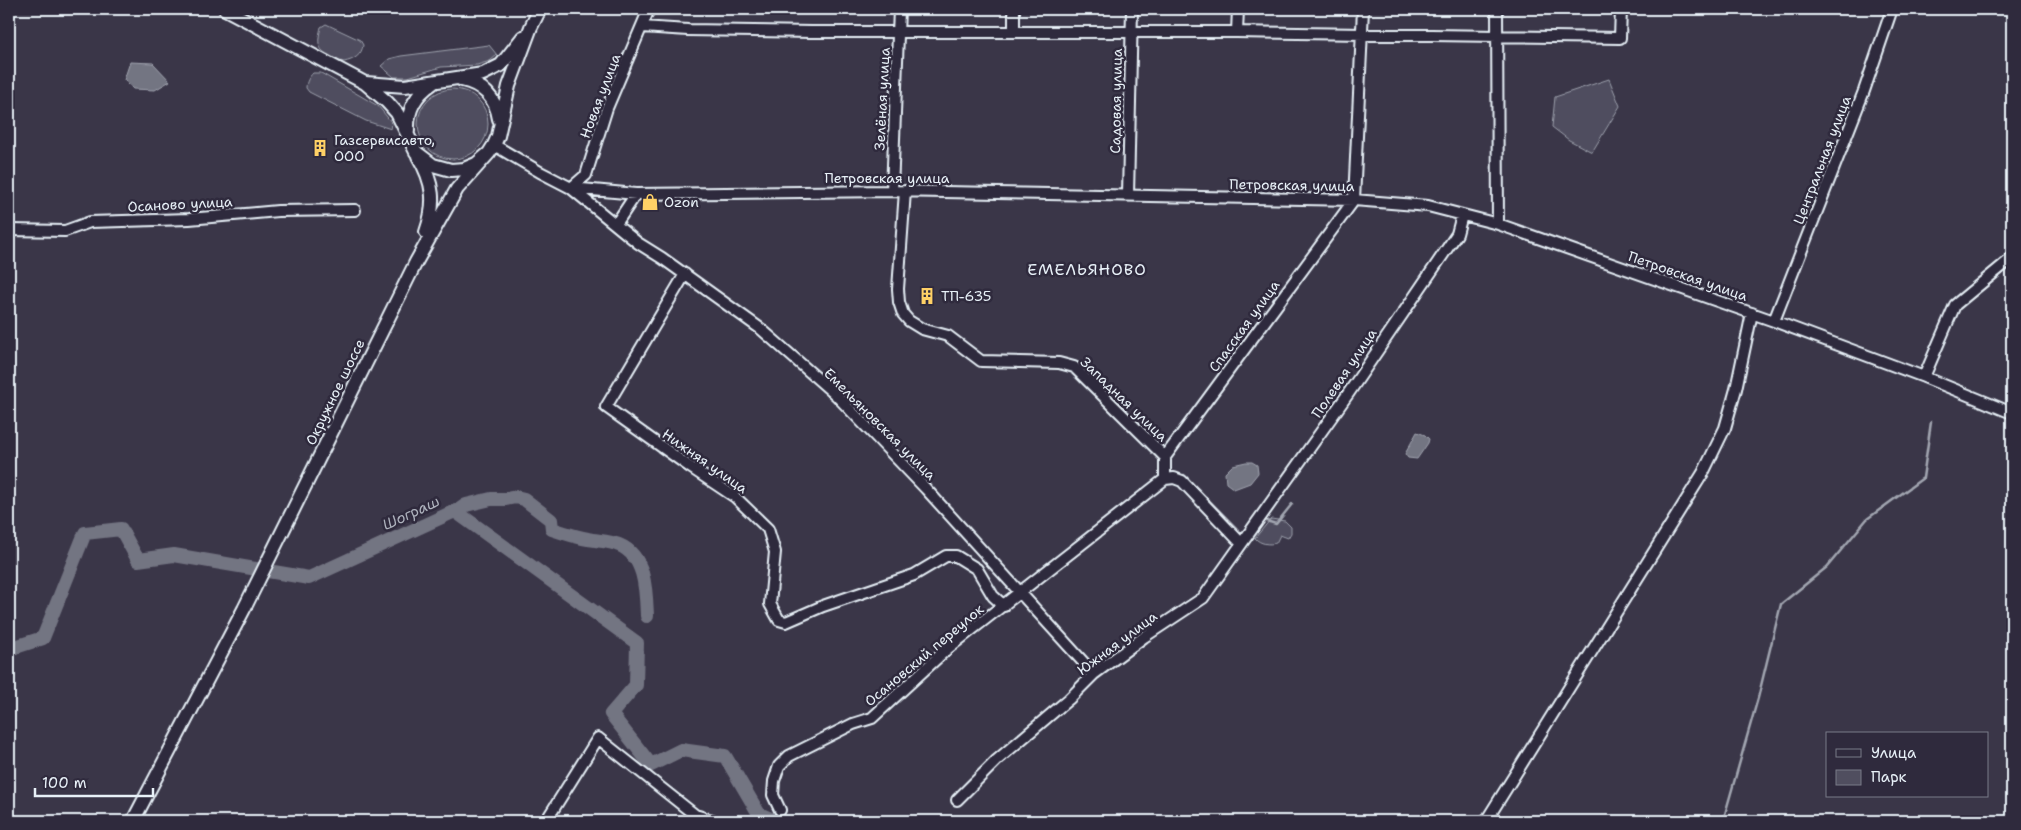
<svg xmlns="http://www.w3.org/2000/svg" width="2021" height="830" viewBox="0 0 2021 830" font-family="'Shantell Sans',sans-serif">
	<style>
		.green { fill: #504e5f; stroke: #9ca0ac }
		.water { fill: #737482; stroke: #a2a6b1 }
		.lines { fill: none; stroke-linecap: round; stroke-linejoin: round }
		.stream { stroke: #a2a6b1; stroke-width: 2.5 }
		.river { stroke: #737482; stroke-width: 14 }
		.minor-casing { stroke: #e8f1f8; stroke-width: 14 }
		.major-casing { stroke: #e8f1f8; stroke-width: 16 }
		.minor { stroke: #2f2a3d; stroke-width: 10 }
		.major { stroke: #2f2a3d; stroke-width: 12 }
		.labels { text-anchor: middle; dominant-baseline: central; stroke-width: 5; stroke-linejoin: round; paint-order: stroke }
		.street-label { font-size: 14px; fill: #e8f1f8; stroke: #2f2a3d }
		.poi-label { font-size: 14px; fill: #e8f1f8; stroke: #2f2a3d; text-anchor: start }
		.water-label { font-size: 15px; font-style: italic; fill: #aeb2bd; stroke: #2f2a3d }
		.quarter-label { font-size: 16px; letter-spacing: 1px; fill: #e8f1f8; stroke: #2f2a3d }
	</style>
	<rect width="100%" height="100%" fill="#3a3648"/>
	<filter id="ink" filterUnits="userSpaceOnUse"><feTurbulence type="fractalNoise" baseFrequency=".02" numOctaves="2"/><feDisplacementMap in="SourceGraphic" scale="10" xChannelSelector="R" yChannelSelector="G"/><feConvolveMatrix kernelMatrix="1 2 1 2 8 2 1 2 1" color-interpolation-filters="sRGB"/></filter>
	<g filter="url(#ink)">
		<!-- green -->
		<path class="green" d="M326,24l34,16 3,5c-1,10 -9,15 -19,17 -6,-1 -10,-4 -15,-7 -13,-6 -11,-15 -8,-28z
			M489,45l8,10 -7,6 -13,4 -36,2 -33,10h-14l-13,-11 8,-7 12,-3z
			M313,73h8l57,33 14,17 -1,6 -25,-8 -57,-29 -3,-4c0,-6 3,-11 7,-15z
			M1609,79l11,27 -28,46 -23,-12 -17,-13 3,-30z
			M418 124a35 35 0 1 1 70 0a35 35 0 1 1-70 0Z
			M1271,519l14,2 6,6v6l-3,5 -8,-3 -4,8c-7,2 -16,1 -21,-5z"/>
		<!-- water -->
		<path class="water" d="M130,62l23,1 17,18 -15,9 -22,-1 -9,-9z
			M1417,432l8,3 4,4 -1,4 -11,16 -9,-1 -3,-4z
			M1246,462h6l5,3 1,8 -8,10 -16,6 -8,-6 -1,-10 8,-8z"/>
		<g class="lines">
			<!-- stream -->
			<path class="stream" d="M1184,475l57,58
				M1263,520l13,4 16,-20
				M1723,821l35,-123 23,-94 46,-37 40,-48 56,-41 8,-56"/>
			<!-- river -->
			<path class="river" d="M456,512l10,-7 25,-6h15l10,-2 8,2 27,21 1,9c12,4 24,8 36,10 10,2 22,2 31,6 27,11 27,47 28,71
				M9,649l34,-11 42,-105 36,-4 17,31 36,-5 135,23 146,-67 182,132 -1,42 -25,29 40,51 30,-15 44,6 34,58 16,7"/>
			<!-- minor casing -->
			<g class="minor-casing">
				<path id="minor" d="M1497,9l1,215
					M642,27l46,3 123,2h426l383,6 1,-29
					M1014,32v-23
					M1237,32l1,-23
					M494,145l46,27 31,16 65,6 256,-3 462,9 74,6 70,18 276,97 150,56 88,36
					M571,188l15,-13 21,-67 42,-99
					M572,189l66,54 24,15 99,71 75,66 90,94 168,185
					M892,191l7,-182
					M905,191l-7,98 1,13 4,12 6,7 13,8 26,7 33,25 78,2 15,4 91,90
					M1128,195l4,-186
					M616,224l20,-30
					M9,230l56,1 25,-9 99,-3 89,-8 77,-1
					M685,274l-79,133 84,60 45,30 33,32 7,23 -5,52 9,16 7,2 37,-16 91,-31 32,-19h10l21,13 16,27 11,10
					M1774,321l90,-230 28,-82
					M1924,377l31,-72 57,-47
					M1165,479l9,-1 8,3 59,62
					M957,800l40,-40 72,-61 25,-25 50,-37 59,-39 145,-204 109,-160 5,-19
					M780,810l-7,-15 1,-14 5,-15 10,-10 64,-32 19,-6 75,-69 218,-170v-22l189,-257 9,-191
					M546,821l52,-83 97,77 20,6
					M1486,821l217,-348 22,-45 11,-39 16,-76"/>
			</g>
			<!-- major casing -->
			<g class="major-casing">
				<path id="major" d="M225,9l140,74 22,19 10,11 19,39 17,13 18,5 13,-1 12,-5 13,-11 5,-8 4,-9 11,-50 22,-59 9,-18
					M462,80c20,4 34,18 37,39
					M366,83l39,3 78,-12 18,-9 22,-28
					M408,131c-1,-21 7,-36 25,-48
					M418,156c16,27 18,47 8,76
					M133,821l111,-212 172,-347 41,-73 32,-36"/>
			</g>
			<!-- minor -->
			<use href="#minor" class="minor"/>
			<!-- major -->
			<use href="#major" class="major"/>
		</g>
	</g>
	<!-- icons -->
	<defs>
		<g id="building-bare" transform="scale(1.35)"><path d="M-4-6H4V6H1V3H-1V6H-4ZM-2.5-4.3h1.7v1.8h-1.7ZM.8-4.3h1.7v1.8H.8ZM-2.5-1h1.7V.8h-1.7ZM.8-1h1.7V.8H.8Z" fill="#ffd166" stroke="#2f2a3d" stroke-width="2.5" paint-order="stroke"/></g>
		<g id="shop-bare" transform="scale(1.35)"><path d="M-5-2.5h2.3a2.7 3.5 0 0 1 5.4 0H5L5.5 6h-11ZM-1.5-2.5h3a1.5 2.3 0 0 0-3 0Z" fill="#ffd166" stroke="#2f2a3d" stroke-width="2.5" paint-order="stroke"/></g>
	</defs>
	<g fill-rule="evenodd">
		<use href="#building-bare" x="320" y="148"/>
		<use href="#shop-bare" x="650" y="202"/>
		<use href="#building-bare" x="927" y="296"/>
	</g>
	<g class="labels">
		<!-- street labels -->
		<g class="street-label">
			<text transform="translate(600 96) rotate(-69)">Новая улица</text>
			<text transform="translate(882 99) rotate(-87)">Зелёная улица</text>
			<text transform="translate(1116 101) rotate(-89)">Садовая улица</text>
			<text transform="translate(1822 160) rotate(-69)">Центральная улица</text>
			<text x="887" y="178">Петровская улица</text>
			<text transform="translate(1292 185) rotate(1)">Петровская улица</text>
			<text transform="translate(180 204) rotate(-3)">Осаново улица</text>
			<text transform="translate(1688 276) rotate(19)">Петровская улица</text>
			<text transform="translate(1244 326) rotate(-54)">Спасская улица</text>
			<text transform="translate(1344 373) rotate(-56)">Полевая улица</text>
			<text transform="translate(335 392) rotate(-64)">Окружное шоссе</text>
			<text transform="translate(1124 399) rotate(44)">Западная улица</text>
			<text transform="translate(880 424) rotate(45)">Емельяновская улица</text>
			<text transform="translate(705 461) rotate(35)">Нижняя улица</text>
			<text transform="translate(1117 643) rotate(-37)">Южная улица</text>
			<text transform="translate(924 655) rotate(-40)">Осановский переулок</text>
		</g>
		<!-- poi labels -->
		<g class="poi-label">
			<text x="334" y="140">Газсервисавто,<tspan x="334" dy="16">ООО</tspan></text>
			<text x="664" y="202">Ozon</text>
			<text x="941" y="296">ТП-635</text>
		</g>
		<!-- water labels -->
		<g class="water-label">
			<text transform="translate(411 513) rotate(-25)">Шограш</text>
		</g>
		<!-- quarter labels -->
		<g class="quarter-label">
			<text x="1087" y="269">ЕМЕЛЬЯНОВО</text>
		</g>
	</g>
	<!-- margin -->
	<rect width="2021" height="830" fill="none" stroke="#2f2a3d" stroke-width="30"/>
	<rect x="15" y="15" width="1991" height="800" fill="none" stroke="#e8f1f8" stroke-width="2" filter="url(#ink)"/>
	<!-- legend -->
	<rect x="1826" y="732" width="162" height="65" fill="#2f2a3d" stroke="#797a88"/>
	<rect x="1836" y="749" width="25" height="8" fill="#2f2a3d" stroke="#797a88"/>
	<text x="1871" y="758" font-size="15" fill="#e8f1f8">Улица</text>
	<rect x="1836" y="770" width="25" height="15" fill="#504e5f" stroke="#797a88"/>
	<text x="1871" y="782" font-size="15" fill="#e8f1f8">Парк</text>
	<!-- scale -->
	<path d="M35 788v8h118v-8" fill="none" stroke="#e8f1f8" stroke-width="2.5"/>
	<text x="42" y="788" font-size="15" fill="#e8f1f8" stroke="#2f2a3d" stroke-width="4" paint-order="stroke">100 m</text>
</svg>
